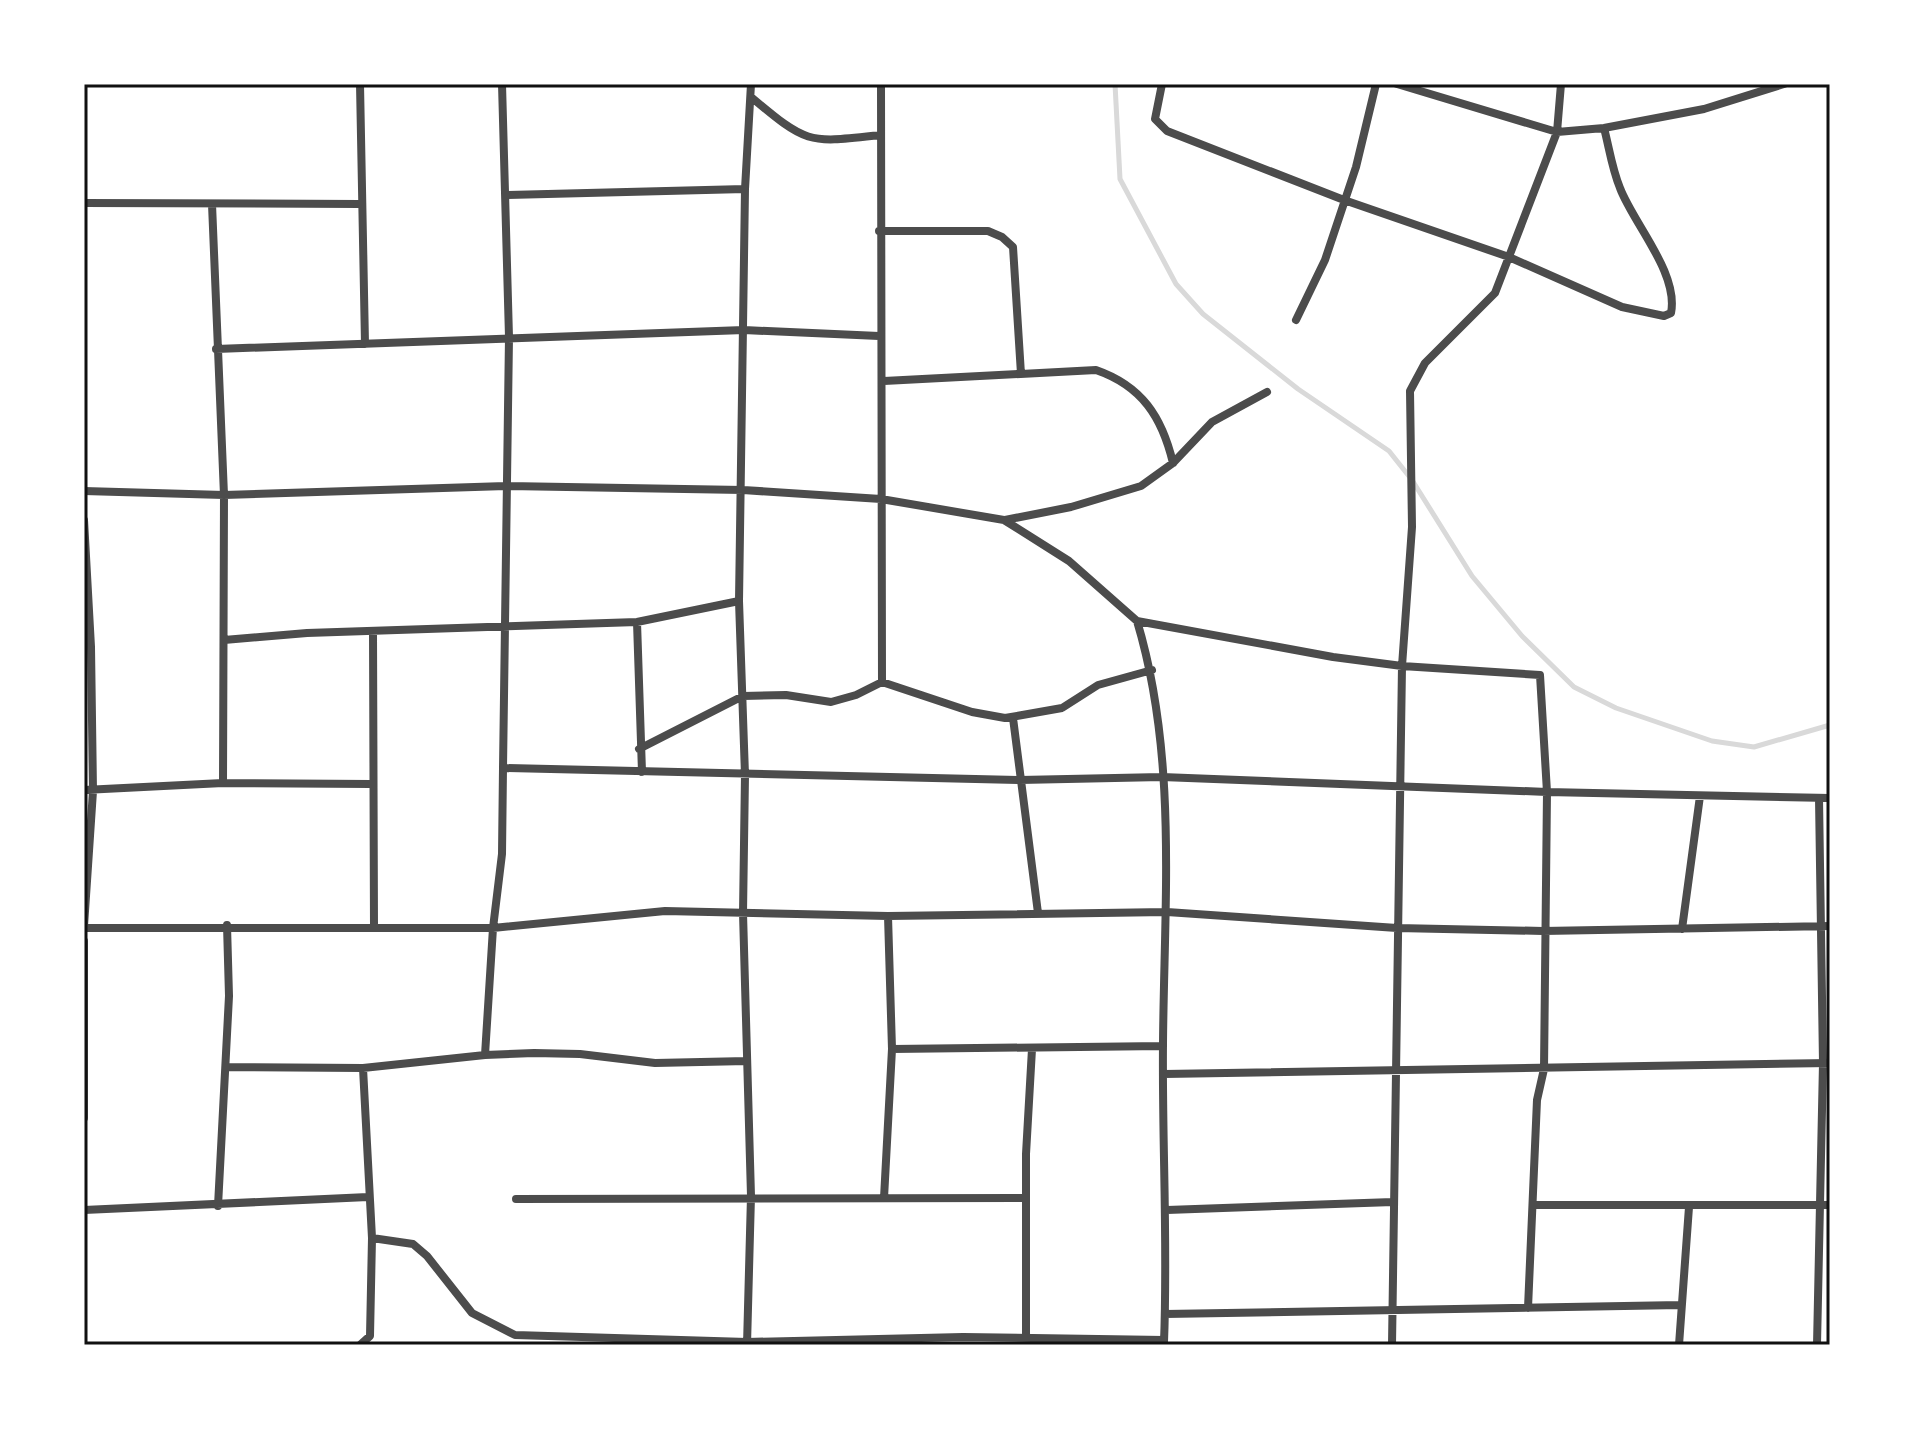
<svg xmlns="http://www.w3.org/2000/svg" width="1914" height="1429" viewBox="0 0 1914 1429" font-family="'Sofia Sans Condensed',sans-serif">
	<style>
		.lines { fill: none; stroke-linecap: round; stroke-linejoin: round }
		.stream { stroke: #d9d9d9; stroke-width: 5 }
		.minor { stroke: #4c4c4c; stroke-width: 8 }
		.neatline { fill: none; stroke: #111; stroke-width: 3 }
	</style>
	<rect width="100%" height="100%" fill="#fff"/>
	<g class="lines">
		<!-- stream -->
		<path class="stream" d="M1115,84l5,95 56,105 27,30 95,75 91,62 23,29 60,96 50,60 52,51 42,21 96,33 42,6 76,-22"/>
		<!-- minor -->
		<path class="minor" d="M360,84l5,260
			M881,84l1,598
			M1162,84l-7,35 12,12 177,69 165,57 113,50 42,9 7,-3c8,-40 -38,-90 -51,-125 -8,-19 -11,-41 -16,-60
			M1397,84l160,48 47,-4 100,-19 80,-25
			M751,97c57,48 57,46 130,38
			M507,195l238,-6
			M84,203l276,1
			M212,204l12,291 -1,288
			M879,231h109l14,6 11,10 8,127
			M1296,320l29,-60 31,-93 20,-83
			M216,349l528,-19 135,6
			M884,381l212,-11c46,16 66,47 77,93
			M84,491l140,4 282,-9 237,4 138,9 123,21 65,41 68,60 196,36 69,9 138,9 7,117 -3,277 -7,31 -9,208
			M84,520l7,127 2,144 -9,135
			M1005,520l66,-13 70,-21 32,-23 39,-41 55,-30
			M1137,621c41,136 27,283 26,423 -1,99 5,198 1,298
			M637,622l5,150
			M373,631l1,296
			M224,640l83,-7 330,-11 102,-21
			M1013,718l25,195
			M639,749l104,-53 43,-1 45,7 25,-7 26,-13 90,30 33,6 57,-10 36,-23 54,-15
			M503,768l517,12 142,-3 385,15 283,6
			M84,790l139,-7 148,1
			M84,928h409l172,-17 223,5 279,-4 230,16 146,3 287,-5
			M1682,929l18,-133
			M84,941v177
			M892,1049l271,-3
			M485,1055l8,-127 9,-74 1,-86 6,-431 -7,-253
			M227,1067l136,1 122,-13 49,-2 46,1 75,9 92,-2
			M1164,1074l666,-11
			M884,1198l8,-149 -4,-133
			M516,1199l510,-1
			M1533,1205h297
			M218,1206l11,-210 -2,-71
			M84,1210l284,-13
			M1167,1210l226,-8
			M372,1238l41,6 14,12 45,57 43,22 232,7 216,-5 201,3
			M1165,1314l516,-9
			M1026,1337v-183l6,-105
			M360,1345l10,-9 2,-98 -9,-170
			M747,1345l4,-149 -8,-283 2,-138 -6,-174 6,-412 6,-105
			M1392,1345l10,-679 10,-139 -2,-136 15,-28 70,-70 62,-161 4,-48
			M1679,1345l10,-138
			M1817,1345l6,-282 -4,-265"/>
	</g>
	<!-- border -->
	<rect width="1914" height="1429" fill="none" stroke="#ffffff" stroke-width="172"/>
	<rect x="86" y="86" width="1742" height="1257" class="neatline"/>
</svg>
